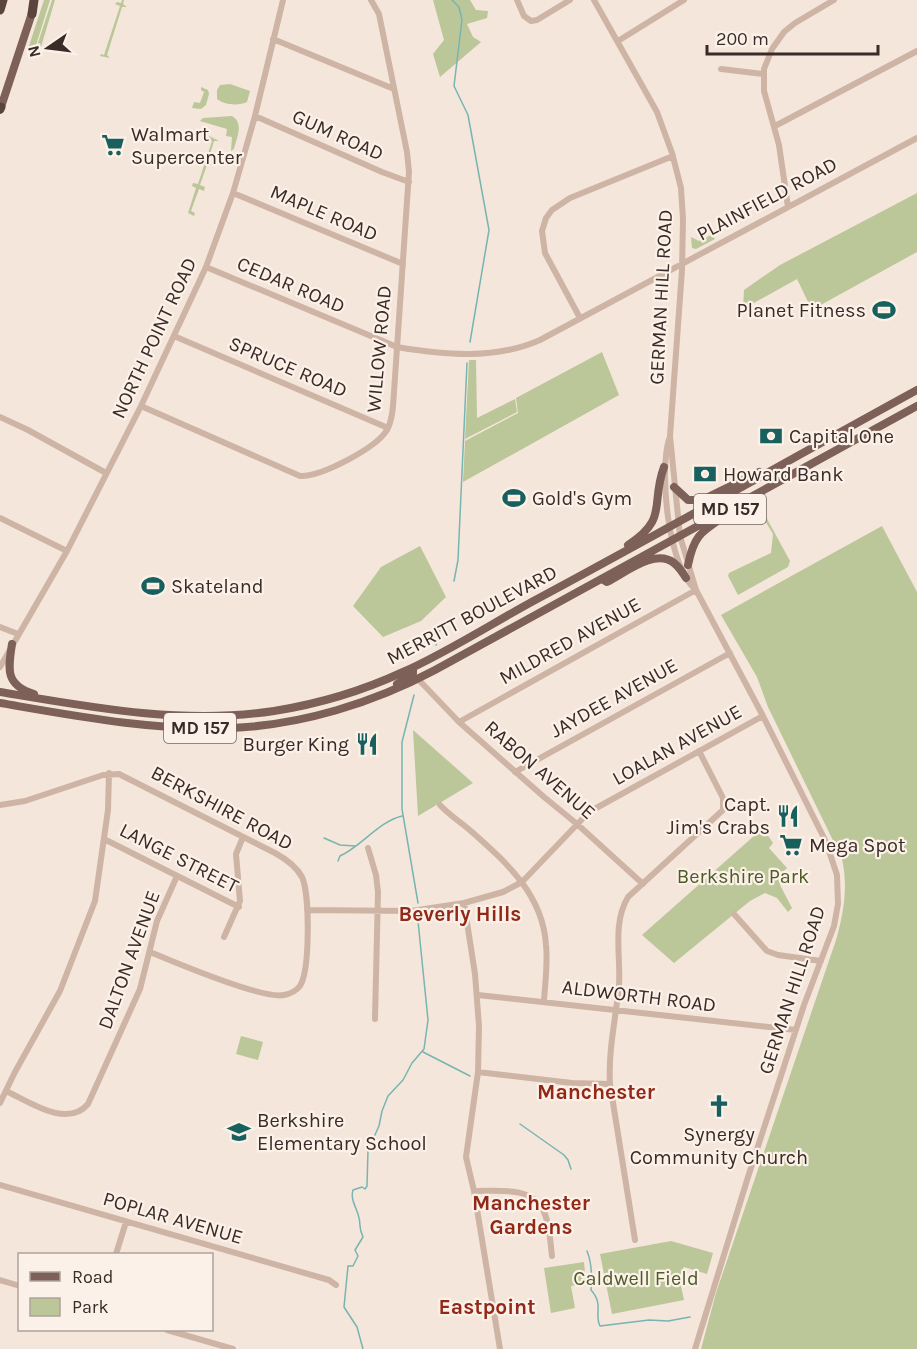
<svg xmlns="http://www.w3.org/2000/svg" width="917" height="1349" viewBox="0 0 917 1349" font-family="Karla,sans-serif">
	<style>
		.green { fill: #bbc699 }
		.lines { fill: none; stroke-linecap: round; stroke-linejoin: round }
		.stream { stroke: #76b5b1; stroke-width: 1.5 }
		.minor { stroke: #ceb4a5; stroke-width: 6 }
		.major { stroke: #7d6057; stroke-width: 8 }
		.highway { stroke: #5b443d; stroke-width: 9 }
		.labels { text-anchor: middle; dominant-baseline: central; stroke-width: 4.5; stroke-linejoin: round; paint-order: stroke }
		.shield { fill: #fcf1e8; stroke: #746661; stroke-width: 1.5 }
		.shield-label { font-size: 18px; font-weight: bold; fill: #392b27 }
		.poi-label { font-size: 20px; fill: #392b27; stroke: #fcf1e8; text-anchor: start }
		.street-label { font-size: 20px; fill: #392b27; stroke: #fcf1e8 }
		.park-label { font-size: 20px; fill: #4d5b28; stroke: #fcf1e8 }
		.neighbourhood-label { font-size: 21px; font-weight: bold; fill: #922817; stroke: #fcf1e8 }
	</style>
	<rect width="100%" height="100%" fill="#f5e6db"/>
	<!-- green -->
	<path class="green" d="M44,0h6l-17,55 -6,-3z
		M52,0h3l-17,57 -4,-2z
		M122,0h2l-1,4 4,3h-5l-15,48 3,3 -10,-2 1,-2 3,1 16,-49 -5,-2 2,-2 4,1z
		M433,0h37l6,10 12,1 -1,7 -20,6 6,13 8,5 -41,35 -7,-23 11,-14z
		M230,84l20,7 -3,11c-8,4 -23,3 -30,-3v-9l3,-5z
		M201,87l7,3 1,4 -3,11 -5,4 -9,-1 2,-6 6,1 4,-11 -3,-2z
		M232,116c12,7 5,21 2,33l-3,2 1,-14 -6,-1 1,-7 -27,-8 3,-3z
		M209,136l10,5h-5l-6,20 4,4h-5l-7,20 5,2 -1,4 -5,-2 -8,22 4,2 -1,3 -6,-3 8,-25 -4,-2 1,-3 5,1 14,-43 -3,-2z
		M917,193v59l-100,55 -6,1 -14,-29 -54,30 1,-19 36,-25z
		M711,235l4,4 -19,10 -4,-1 -1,-11 8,4z
		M602,352l17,43 -156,87 2,-41 53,-28 -2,-15z
		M469,360h7l1,58 38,-19 2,13 -52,27z
		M766,517l24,44 -2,6 -50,28 -10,-19 1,-3 42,-20 2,-19 -9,-15z
		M882,526l35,66v757h-216l15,-56 121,-356c7,-27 11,-50 5,-78l-74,-152 -11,-30 -36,-62z
		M420,546l26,51 -25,24 -38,16 -30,-31 28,-39z
		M413,730l60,53 -55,33z
		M763,828l10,15 -4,5 18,20 -3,3 -4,14 12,23 -4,4 -11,-14 -12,-5 -15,8 -76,62 -32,-28z
		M241,1036l22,6 -5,18 -22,-6z
		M671,1241l42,12 -6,21 -23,-7 -5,10 5,23 -72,14 -12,-60z
		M584,1262l2,21 -15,3 4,22 -24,5 -7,-45z"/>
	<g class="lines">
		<!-- stream -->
		<path class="stream" d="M452,0l7,7 3,13 -8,66 14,29 21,115 -19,112
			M454,581l4,-21 9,-197
			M436,645l4,-16
			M414,695l-12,47v67l16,94
			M324,838l16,7 15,1
			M338,861l2,-5c22,-10 38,-34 62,-40
			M423,1052l47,24
			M520,1124l44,31 4,5 3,9
			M587,1251c5,12 5,27 4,39 13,14 3,25 9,36l49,-6 19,1 22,-4
			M363,1349l-6,-22 -13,-20 4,-41h5l5,-10 -3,-6 8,-13c-5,-11 -2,-12 -4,-19 -2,-10 -9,-18 -6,-28l9,-3 3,2 2,-3 1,-36 11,-24 3,-15 6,-15 15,-16 9,-17 12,-14 4,-29 -10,-99"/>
		<!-- minor -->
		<path class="minor" d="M517,0l7,16 7,5 6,-1 33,-20
			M594,0l63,112 15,41 9,35 2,31 -1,51 -12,166 10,100 16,54 67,126 63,126 11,33 1,29 -4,22 -30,79 -56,172 -53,172
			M273,39l121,50
			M618,41l66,-41
			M721,69l42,5
			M255,116l127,56 27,10
			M775,126l142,-75
			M233,193l170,71
			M788,207l-9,-62 -15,-54v-22l8,-20 12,-17 11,-9 39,-23
			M206,267l191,80c47,8 98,13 143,-7l377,-202
			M580,318l-35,-65 -3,-22 4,-13 6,-8 18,-12 103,-42
			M174,336l214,92
			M141,406l159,70c21,1 76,-28 87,-46 6,-11 6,-25 7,-38l15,-220 -2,-20 -28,-138 -8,-14
			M0,417l28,13 78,43
			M669,439c-10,33 -1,129 27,151
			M0,518l67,33
			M0,627l18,7
			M0,667l67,-116 74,-145 65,-139 27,-74 22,-77 28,-116
			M418,679l41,43 85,75 33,27 66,60
			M459,722l237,-132
			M515,772l215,-119
			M0,805l25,-4 78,-26 16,-1 156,79c11,6 21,13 27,24 8,17 8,93 -2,109 -4,5 -10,8 -16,9 -21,5 -110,-33 -134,-43
			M440,805c10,11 21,17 32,27 35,31 71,63 74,113 2,19 -1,38 -2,56
			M104,839l135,68
			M368,848l8,27 2,17 -3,127
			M464,903l11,71 4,52 -1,46 -12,85 8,34 26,158
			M307,910l104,1 53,-8 39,-11 19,-10 67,-70 174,-96
			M734,914l33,37 11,4 43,6
			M224,937l16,-36 -4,-47 7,-17
			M478,995l318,35
			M478,1072l94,11 38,1
			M6,1091c22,10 61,38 82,13l52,-115 17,-68 20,-45
			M0,1103l15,-31 45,-81 35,-90 13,-91 1,-37
			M0,1185l329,95 7,5
			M474,1191c21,0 58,-5 69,19 7,13 7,31 9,46
			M635,1240l-25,-156c-2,-34 6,-66 9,-99 2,-29 -7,-61 9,-88l95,-87v-12l-24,-47
			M116,1254l10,-32
			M0,1280l20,6
			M167,1330l66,19"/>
		<!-- major -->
		<path class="major" d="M0,110l33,-100
			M674,487l14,13h14l57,-28
			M628,545c41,-27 22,-40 36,-78
			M688,565c6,-30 13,-33 37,-49
			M602,579l5,3c18,-9 48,-34 67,-19 5,4 9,10 12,15
			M12,644c-4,25 -7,41 22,50
			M397,684l14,-8 2,-3v-5
			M0,692c89,15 183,33 274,19 44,-7 88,-20 129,-39 47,-21 91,-50 136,-74 127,-68 252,-139 378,-208
			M0,703c76,13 154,28 231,25 71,-3 142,-25 204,-58l482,-264"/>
		<!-- highway -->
		<path class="highway" d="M0,10l3,-10
			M32,14l2,-14
			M0,109l1,-2"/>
	</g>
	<!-- icons -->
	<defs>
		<g id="supermarket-bare" transform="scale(1.8)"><path d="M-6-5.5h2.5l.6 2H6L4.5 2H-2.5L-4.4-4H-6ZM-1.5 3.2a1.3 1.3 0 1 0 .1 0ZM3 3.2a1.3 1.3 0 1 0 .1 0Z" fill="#18605d" stroke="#fcf1e8" stroke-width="2.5" paint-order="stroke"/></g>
		<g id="stadium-bare" transform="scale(1.8)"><path d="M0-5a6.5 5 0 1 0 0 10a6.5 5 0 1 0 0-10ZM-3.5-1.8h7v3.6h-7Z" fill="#18605d" stroke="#fcf1e8" stroke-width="2.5" paint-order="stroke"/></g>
		<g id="bank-bare" transform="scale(1.8)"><path d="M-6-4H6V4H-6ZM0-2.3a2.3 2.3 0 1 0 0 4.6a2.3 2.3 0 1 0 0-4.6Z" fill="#18605d" stroke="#fcf1e8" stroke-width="2.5" paint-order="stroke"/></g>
		<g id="restaurant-bare" transform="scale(1.8)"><path d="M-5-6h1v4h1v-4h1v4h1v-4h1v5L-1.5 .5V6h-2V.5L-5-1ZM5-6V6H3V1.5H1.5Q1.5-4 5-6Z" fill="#18605d" stroke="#fcf1e8" stroke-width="2.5" paint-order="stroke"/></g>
		<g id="church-bare" transform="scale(1.8)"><path d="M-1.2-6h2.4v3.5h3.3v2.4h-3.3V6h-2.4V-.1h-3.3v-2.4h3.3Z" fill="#18605d" stroke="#fcf1e8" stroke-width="2.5" paint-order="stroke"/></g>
		<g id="school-bare" transform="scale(1.8)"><path d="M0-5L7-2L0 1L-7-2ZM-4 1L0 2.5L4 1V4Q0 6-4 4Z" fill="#18605d" stroke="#fcf1e8" stroke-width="2.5" paint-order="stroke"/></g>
	</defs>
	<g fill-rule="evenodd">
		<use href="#supermarket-bare" x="113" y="145"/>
		<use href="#stadium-bare" x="884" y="310"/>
		<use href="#bank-bare" x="771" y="436"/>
		<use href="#bank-bare" x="705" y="474"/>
		<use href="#stadium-bare" x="514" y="498"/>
		<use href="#stadium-bare" x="153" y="586"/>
		<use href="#restaurant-bare" x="367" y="744"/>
		<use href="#restaurant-bare" x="788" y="816"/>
		<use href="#supermarket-bare" x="791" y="845"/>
		<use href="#church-bare" x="719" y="1106"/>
		<use href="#school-bare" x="239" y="1132"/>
	</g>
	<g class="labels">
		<!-- shield labels -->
		<g class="shield">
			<rect x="694" y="494" width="72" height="30" rx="4.5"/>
			<rect x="164" y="713" width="72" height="30" rx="4.5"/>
		</g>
		<g class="shield-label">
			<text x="730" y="509">MD 157</text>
			<text x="200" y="728">MD 157</text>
		</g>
		<!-- poi labels -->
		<g class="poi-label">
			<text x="131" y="134">Walmart<tspan x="131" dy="23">Supercenter</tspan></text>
			<text x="866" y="310" text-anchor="end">Planet Fitness</text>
			<text x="789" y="436">Capital One</text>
			<text x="723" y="474">Howard Bank</text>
			<text x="532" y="498">Gold's Gym</text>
			<text x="171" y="586">Skateland</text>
			<text x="349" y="744" text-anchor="end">Burger King</text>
			<text x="770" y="804" text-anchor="end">Capt.<tspan x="770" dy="23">Jim's Crabs</tspan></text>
			<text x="809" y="845">Mega Spot</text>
			<text x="257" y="1120">Berkshire<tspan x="257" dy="23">Elementary School</tspan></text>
			<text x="719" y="1134" text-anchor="middle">Synergy<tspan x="719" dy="23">Community Church</tspan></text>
		</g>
		<!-- street labels -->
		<g class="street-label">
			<text transform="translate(338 135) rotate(24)">GUM ROAD</text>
			<text transform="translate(767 199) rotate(-28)">PLAINFIELD ROAD</text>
			<text transform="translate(324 213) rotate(23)">MAPLE ROAD</text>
			<text transform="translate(291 285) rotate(23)">CEDAR ROAD</text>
			<text transform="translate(661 297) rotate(-87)">GERMAN HILL ROAD</text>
			<text transform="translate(154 338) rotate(-65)">NORTH POINT ROAD</text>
			<text transform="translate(379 349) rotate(-85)">WILLOW ROAD</text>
			<text transform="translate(288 367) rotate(23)">SPRUCE ROAD</text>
			<text transform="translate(472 615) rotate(-28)">MERRITT BOULEVARD</text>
			<text transform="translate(570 641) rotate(-29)">MILDRED AVENUE</text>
			<text transform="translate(614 698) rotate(-29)">JAYDEE AVENUE</text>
			<text transform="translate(677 745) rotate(-29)">LOALAN AVENUE</text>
			<text transform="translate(540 770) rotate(41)">RABON AVENUE</text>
			<text transform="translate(222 808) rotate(28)">BERKSHIRE ROAD</text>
			<text transform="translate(179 858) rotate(27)">LANGE STREET</text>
			<text transform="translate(129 960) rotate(-70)">DALTON AVENUE</text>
			<text transform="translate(792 990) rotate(-72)">GERMAN HILL ROAD</text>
			<text transform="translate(639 996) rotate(7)">ALDWORTH ROAD</text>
			<text transform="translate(173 1218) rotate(16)">POPLAR AVENUE</text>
		</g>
		<!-- park labels -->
		<g class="park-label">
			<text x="743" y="876">Berkshire Park</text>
			<text x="636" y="1278">Caldwell Field</text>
		</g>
		<!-- neighbourhood labels -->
		<g class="neighbourhood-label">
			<text x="460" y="914">Beverly Hills</text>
			<text x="596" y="1092">Manchester</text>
			<text x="531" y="1203">Manchester<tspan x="531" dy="24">Gardens</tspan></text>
			<text x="487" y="1307">Eastpoint</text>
		</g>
	</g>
	<!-- legend -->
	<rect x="18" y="1253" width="195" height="78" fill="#fcf1e8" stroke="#aea29b" stroke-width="1.5"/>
	<rect x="30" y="1272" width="30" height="9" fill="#7d6057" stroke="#aea29b" stroke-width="1.5"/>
	<text x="72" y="1283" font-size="18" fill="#392b27">Road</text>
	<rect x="30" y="1298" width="30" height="18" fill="#bbc699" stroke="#aea29b" stroke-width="1.5"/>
	<text x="72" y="1313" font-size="18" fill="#392b27">Park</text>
	<!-- north arrow -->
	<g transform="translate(48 48) rotate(256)" stroke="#fcf1e8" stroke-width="4.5" paint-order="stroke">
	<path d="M0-4.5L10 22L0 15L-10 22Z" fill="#392b27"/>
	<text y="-9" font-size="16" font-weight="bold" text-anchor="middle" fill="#392b27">N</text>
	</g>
	<!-- scale -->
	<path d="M707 45v9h171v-9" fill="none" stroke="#392b27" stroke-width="3"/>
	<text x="716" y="45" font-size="18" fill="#392b27" stroke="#fcf1e8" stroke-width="4.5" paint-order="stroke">200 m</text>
</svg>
